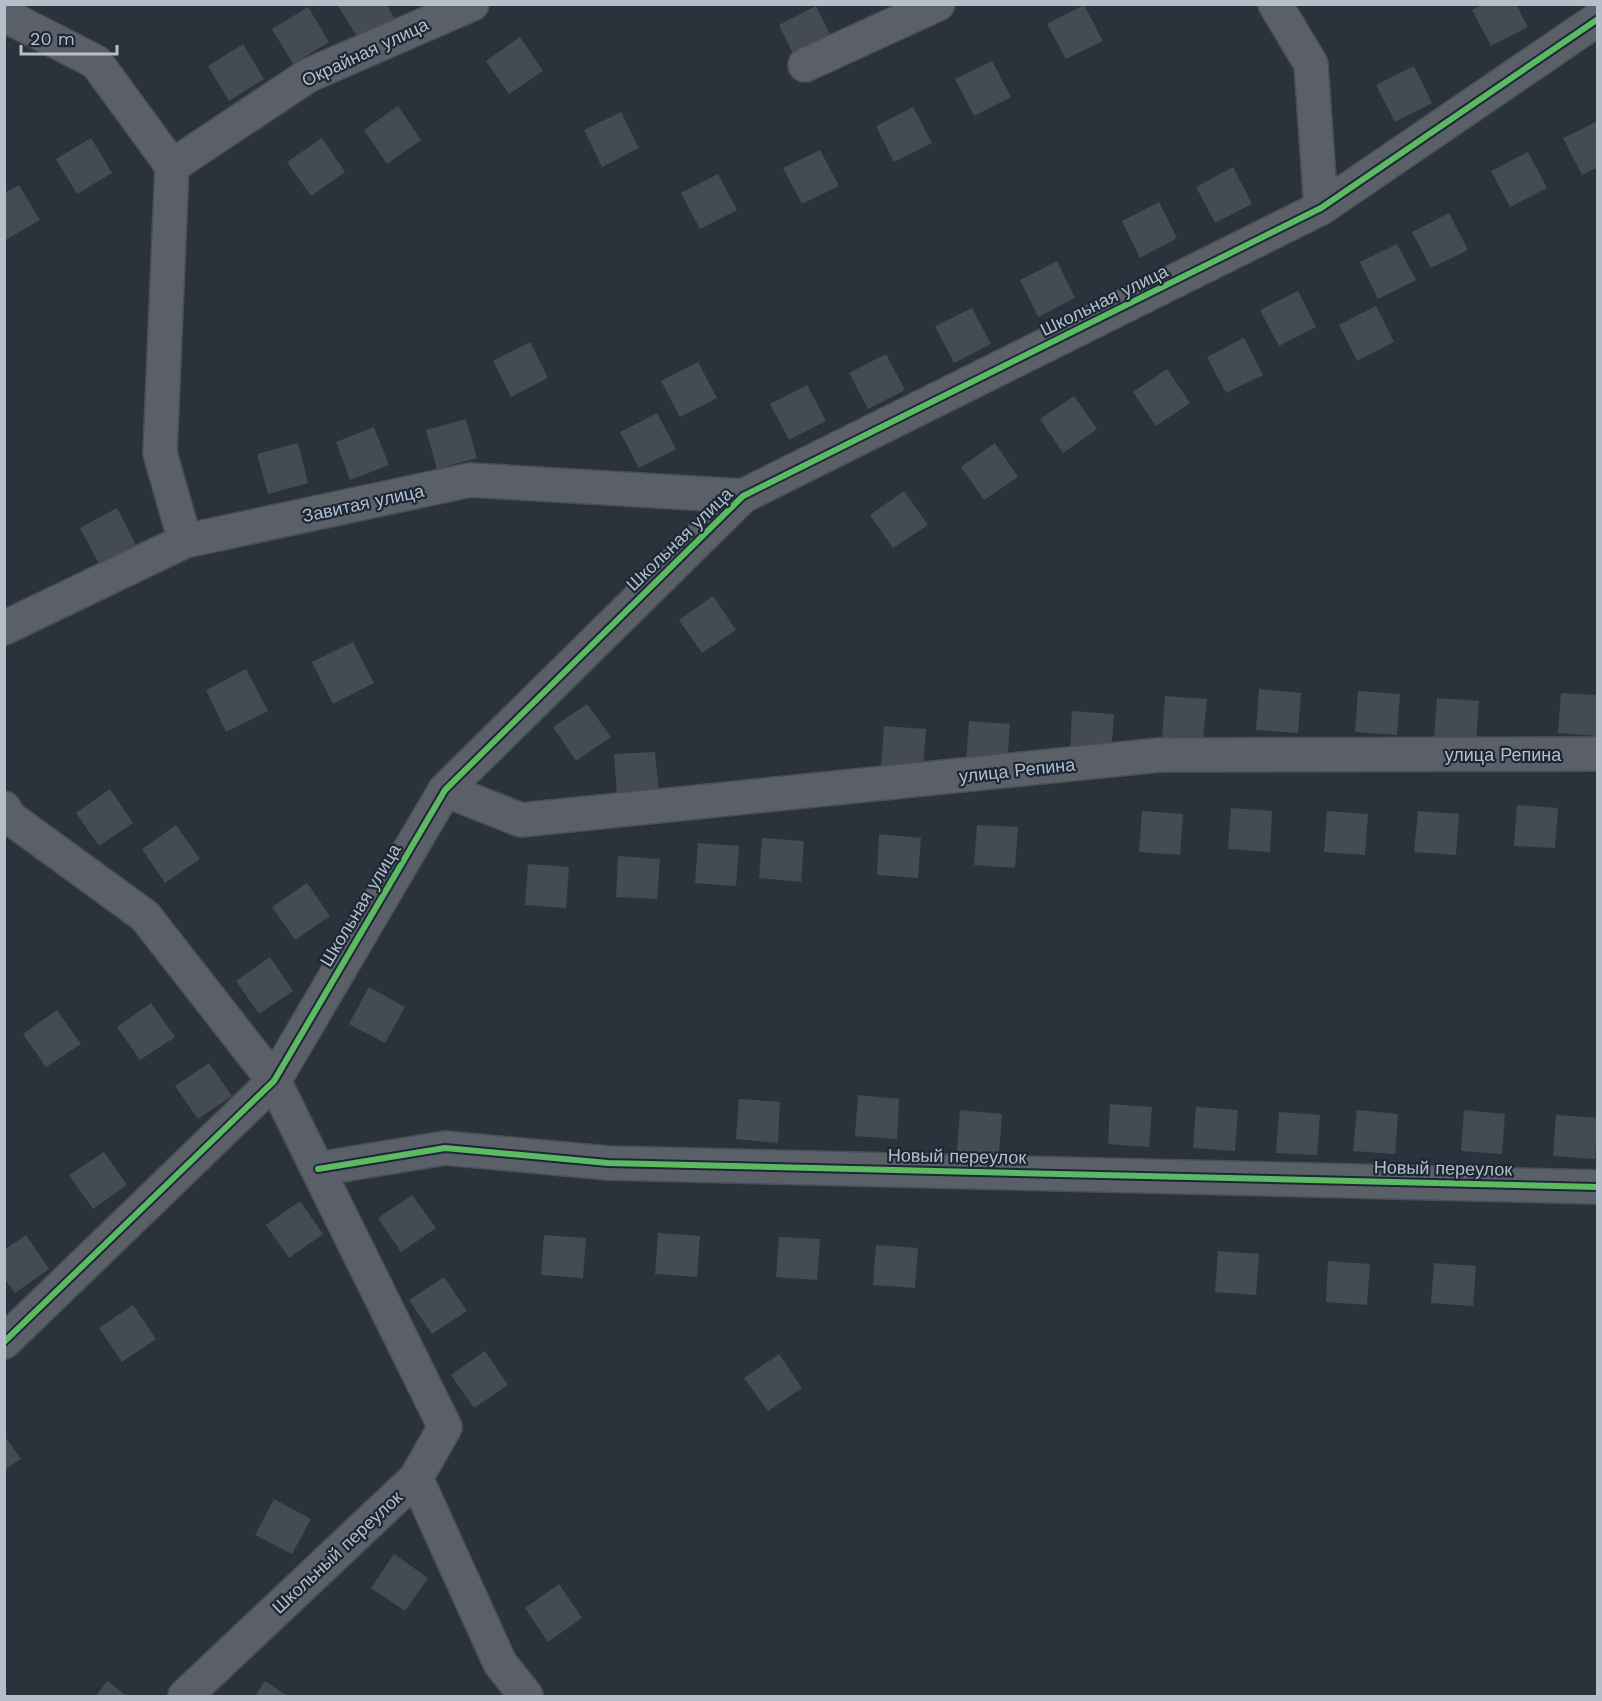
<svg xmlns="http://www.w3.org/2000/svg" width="1602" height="1701" viewBox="0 0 1602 1701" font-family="'Work Sans',sans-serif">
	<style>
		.building { fill: #444b53 }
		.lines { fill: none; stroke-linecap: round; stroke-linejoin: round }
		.minor-casing { stroke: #494e55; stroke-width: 36 }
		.minor { stroke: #5b6068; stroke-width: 33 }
		.cycleway-casing { stroke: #1d2836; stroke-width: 10 }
		.cycleway { stroke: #5cba63; stroke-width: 6 }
		.labels { text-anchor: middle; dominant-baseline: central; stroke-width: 4.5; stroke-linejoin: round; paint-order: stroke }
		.street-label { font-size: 18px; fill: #b5becb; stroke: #1d2836 }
	</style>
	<rect width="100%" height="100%" fill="#2a323b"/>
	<!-- building -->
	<path class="building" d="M341,4h45l9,15 -35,22 -22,-35z
		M1483,4h33l12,23 -37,19 -19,-36z
		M1084,5l19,36 -37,18 -19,-35z
		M816,6l18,36 -37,20 -18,-37z
		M308,7l21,35 -36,22 -21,-35z
		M520,37l23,34 -34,23 -23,-33z
		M243,44l21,35 -35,22 -21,-35z
		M992,61l19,36 -37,19 -19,-37z
		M1414,66l18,37 -37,19 -19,-37z
		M398,106l23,34 -34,24 -23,-34z
		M913,107l19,36 -38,19 -18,-36z
		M621,112l18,36 -37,19 -18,-37z
		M1598,121v46l-16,8 -19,-37z
		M91,138l21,35 -35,21 -21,-35z
		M322,138l23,34 -34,24 -24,-34z
		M820,150l19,36 -37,18 -19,-36z
		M1528,152l19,36 -37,19 -19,-36z
		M1233,167l19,37 -37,19 -19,-36z
		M718,174l19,36 -37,19 -19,-36z
		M19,185l21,35 -36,21v-48z
		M1159,202l18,36 -37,20 -18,-37z
		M1449,213l19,37 -37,18 -19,-36z
		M1397,244l19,36 -38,19 -18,-37z
		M1057,261l18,37 -37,19 -18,-37z
		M1298,291l18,36 -37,19 -19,-36z
		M1376,306l18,36 -37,19 -18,-36z
		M972,308l19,36 -37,19 -19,-37z
		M1244,338l19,37 -37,18 -19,-36z
		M530,342l18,36 -37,19 -18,-36z
		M886,354l19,36 -37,19 -19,-36z
		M698,362l19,36 -37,19 -19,-36z
		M1167,369l23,34 -34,23 -23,-34z
		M807,385l19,36 -37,19 -19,-36z
		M1074,396l23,33 -34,24 -23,-34z
		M657,413l19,36 -37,19 -19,-36z
		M466,419l11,39 -40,11 -11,-39z
		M374,427l15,38 -39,15 -14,-38z
		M298,443l10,40 -40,11 -11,-40z
		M995,443l23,34 -34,23 -23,-33z
		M904,491l24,34 -35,23 -23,-33z
		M117,508l19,37 -37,19 -19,-36z
		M713,596l23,34 -34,23 -23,-33z
		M353,642l21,41 -41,21 -21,-42z
		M246,669l22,42 -42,21 -20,-42z
		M1259,689l42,4 -3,40 -42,-3z
		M1358,691l42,3 -3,41 -42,-3z
		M1561,693l37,2v41l-40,-3z
		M1165,696l42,3 -4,41 -41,-3z
		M1437,698l42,3 -3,40 -42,-3z
		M587,704l24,33 -35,24 -23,-34z
		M1072,711l42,3 -3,40 -41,-2z
		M969,721l41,3 -3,41 -41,-4z
		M884,726l42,3 -3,40 -42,-2z
		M655,752l4,40 -42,3 -3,-41z
		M110,789l23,34 -34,23 -23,-33z
		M1517,805l41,3 -3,40 -41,-2z
		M1231,808l41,3 -2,41 -42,-3z
		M1142,811l41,3 -3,41 -41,-3z
		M1327,811l41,3 -3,41 -41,-3z
		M1418,811l41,3 -3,41 -42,-3z
		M176,825l24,34 -35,24 -23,-34z
		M977,825l41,2 -3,41 -41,-3z
		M879,834l42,4 -3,40 -41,-3z
		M762,838l42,3 -3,41 -42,-4z
		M698,843l41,3 -3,40 -41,-3z
		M618,856l42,3 -3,40 -41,-2z
		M528,864l41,3 -3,41 -41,-3z
		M307,883l23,33 -35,24 -23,-33z
		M270,957l23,34 -34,23 -23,-33z
		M369,987l36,20 -20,36 -36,-19z
		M151,1003l24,34 -35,23 -23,-33z
		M57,1010l24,34 -35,23 -23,-33z
		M209,1063l23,33 -34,23 -23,-33z
		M858,1095l41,4 -2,40 -42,-3z
		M739,1099l41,3 -2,41 -42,-4z
		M1110,1104l42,3 -3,40 -41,-3z
		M1196,1107l42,3 -3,41 -42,-3z
		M960,1110l42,4 -3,40 -42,-3z
		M1357,1110l41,4 -3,40 -42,-3z
		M1464,1110l41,4 -3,40 -41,-3z
		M1279,1112l41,3 -3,40 -41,-2z
		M1556,1115l42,3 -3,41 -42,-3z
		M104,1152l23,33 -34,24 -24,-34z
		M412,1195l24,33 -35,24 -23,-34z
		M300,1201l23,33 -34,24 -23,-33z
		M658,1233l42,3 -3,41 -42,-3z
		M26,1235l23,34 -34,24 -11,-15v-28z
		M544,1235l42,3 -3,40 -42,-3z
		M779,1237l41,2 -3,41 -41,-3z
		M876,1245l42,3 -3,40 -42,-3z
		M1218,1251l41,3 -3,41 -41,-3z
		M1328,1261l42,3 -3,41 -41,-3z
		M1434,1263l42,3 -3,40 -42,-3z
		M444,1277l23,34 -35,23 -23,-34z
		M133,1305l23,34 -34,23 -23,-34z
		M485,1351l23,34 -34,23 -23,-33z
		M779,1354l23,34 -34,23 -24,-33z
		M4,1435l17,24 -17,11z
		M274,1499l37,20 -19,35 -37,-19z
		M394,1554l34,24 -23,33 -34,-23z
		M559,1584l23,34 -34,24 -23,-34z
		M107,1681l20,15h-31z
		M265,1681l23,15h-33z"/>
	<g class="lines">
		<!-- minor casing -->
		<g class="minor-casing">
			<path id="minor" d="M8,4l4,15 84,43 76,104 -12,287 25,88
				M1275,4l36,60 10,144
				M805,65l133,-61
				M172,166l137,-91 163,-71
				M4,628l181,-87 285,-61 273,16
				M445,790l76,30 638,-65 439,-1
				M4,808l5,9 136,99 129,165 171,346 -29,51
				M318,1169l127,-21 163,15 990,24
				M4,1342l270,-261 171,-291 298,-294 578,-288 277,-189
				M185,1696l231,-218 84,185 26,33"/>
		</g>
		<!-- minor -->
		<use href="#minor" class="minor"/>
		<!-- cycleway casing -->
		<g class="cycleway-casing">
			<path id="cycleway" d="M318,1169l127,-21 163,15 990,24
				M4,1342l270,-261 171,-291 298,-294 578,-288 277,-189"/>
		</g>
		<!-- cycleway -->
		<use href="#cycleway" class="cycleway"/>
	</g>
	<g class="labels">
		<!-- street labels -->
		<g class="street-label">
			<text transform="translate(365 52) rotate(-25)">Окрайная улица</text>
			<text transform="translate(1104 300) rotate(-26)">Школьная улица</text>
			<text transform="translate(363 503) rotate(-12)">Завитая улица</text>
			<text transform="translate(679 539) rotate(-44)">Школьная улица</text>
			<text x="1503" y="754">улица Репина</text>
			<text transform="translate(1017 770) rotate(-6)">улица Репина</text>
			<text transform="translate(360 905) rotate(-59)">Школьная улица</text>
			<text transform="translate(957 1156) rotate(1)">Новый переулок</text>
			<text transform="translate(1443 1168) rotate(1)">Новый переулок</text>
			<text transform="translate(337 1552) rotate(-43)">Школьный переулок</text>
		</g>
	</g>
	<!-- border -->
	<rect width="1602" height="1701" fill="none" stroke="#b5becb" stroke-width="12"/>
	<!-- scale -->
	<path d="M21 45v9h96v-9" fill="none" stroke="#b5becb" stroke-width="3"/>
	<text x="30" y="45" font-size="18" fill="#b5becb" stroke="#1d2836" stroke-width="4.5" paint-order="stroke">20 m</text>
</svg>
